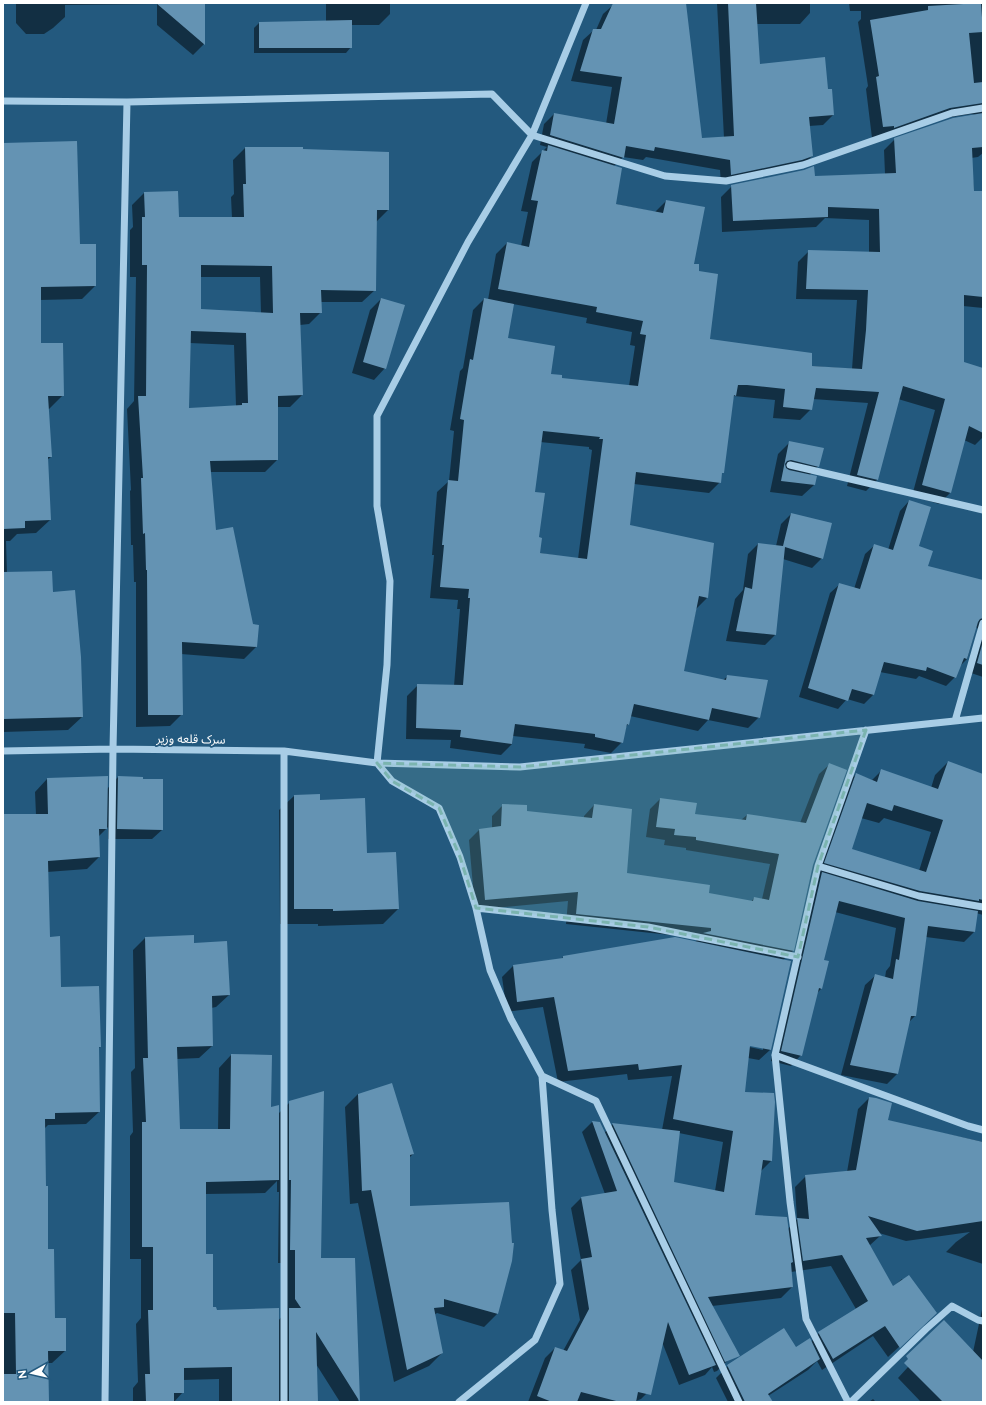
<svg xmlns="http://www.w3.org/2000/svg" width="986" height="1405" viewBox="0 0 986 1405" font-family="Raleway,'Noto Sans Arabic',sans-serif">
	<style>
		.shadow { fill: #0007; fill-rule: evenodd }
		.building { fill: #6493b3; fill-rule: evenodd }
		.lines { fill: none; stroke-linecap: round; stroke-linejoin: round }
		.minor { stroke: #a8cde6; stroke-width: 7 }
		.marked { fill: #7bb4af; fill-opacity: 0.2; stroke: #7bb4af; stroke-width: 3; stroke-dasharray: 8 5; stroke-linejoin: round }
		.labels { text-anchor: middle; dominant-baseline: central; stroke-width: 3.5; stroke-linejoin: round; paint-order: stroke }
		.street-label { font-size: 12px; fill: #fff; stroke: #23597e }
	</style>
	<rect width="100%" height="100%" fill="#23597e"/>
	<!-- shadow -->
	<path class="shadow" d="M16,3h188v41l-11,11 -36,-30v-21l-92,1v12l-12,11 -9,6h-18l-10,-11z
		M326,3h64v11l-11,11h-28v22l-5,6h-92v-25l5,-5 67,-1z
		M613,3h72l16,137 23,-2 -7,-135h93v10l-10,11h-44l3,41 68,25 6,25 -10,10 -14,1 3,30 -10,10 -11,4 -70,14 -1,-14 -74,-13 -3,3 -20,-3 -9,9 1,38 40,8 11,-11 27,64 5,7 11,68 102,26 41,3 5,-69 -61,-1 2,-37 11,-11 60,2v-33l-44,-2 -9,9 -94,5 -1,-35 11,-11 82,-9 71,-3 -1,-24 11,-11 81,-24 -5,-1 -32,5 -67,19 -6,-49 2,-3 -10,-64 3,-3v-8h-11l-1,-8h134v150l-5,4 -7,1 3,34h9v116l-20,-2v57l20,6v68l-8,8 -11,-5 -14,53 -11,11 -27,-8 23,-86 -37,-11 -21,81 -11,11 -19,-5 21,-83 -55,-4 -2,10 -11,11 -27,-2 2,-18 -41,-4 -1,2 -10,74 -2,2 -1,8 -11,11 -75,-9 -5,42 78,72 -11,11 -13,63 40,8 5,-4 31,41 -11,11 -40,-8 -10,11 -68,-15 -2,8 -2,3 -4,15 -11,11 -27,-5 1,-4 -72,-8 -1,8 -11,11 -51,-7 1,-8 -45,-1 1,-43 11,-11 36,1 6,-77h-3l1,-9 -28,-2 4,-43h-2l5,-63 12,-11 5,-50 -4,-1 10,-59 3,-3 10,-58 11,-11 4,1 8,-46 11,-11 14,3 7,-34 -7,-1 11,-49 15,-15 -7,-2 4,-21 10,-10 52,10 6,-37 -41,-6 12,-41 11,-10h2l7,-16 9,-8zM513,304l74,14 -1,5 46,9 -2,13 5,1 -6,40 -68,-7 -12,-4 -42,-36zM540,442l49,5v2l3,1 -14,109 -39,-6 -6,-60z
		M3,143l76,102 16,41 -13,13 -42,1v44l23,51 -14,14h-1l3,48 -4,3 3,60 -14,13 -19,1 -7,7h-4l1,32 45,20 30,124 -14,13 -65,2z
		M245,148l143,5v57l-12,12 -1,68 -13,12h-41v10l-12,12 -9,1 2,70 -12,12h-13v53l-12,12h-55l5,59 37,94 6,1 -2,21 -12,12 -63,-5 1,60 -12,12 -34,1v-145h-2l-1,-37h-2l-1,-54 1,-1 -4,-81 7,-8 2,-124h-6v-47l3,-3 -1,-22 12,-12 34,25h54l-1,-21 3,-3 -1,-34zM200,277h60l1,36 -61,-3zM190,343l44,2 2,61 -48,3z
		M381,299l4,69 -11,12 -22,-7 18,-63z
		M789,443l29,23 -9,10 7,1 -2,8 -12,11 -32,-4 8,-38z
		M909,501l9,46 9,20 56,14v96l-15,-5 10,-43 -2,-2 -9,32 -7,7 -5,11 -9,9 -27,-10 -3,3 -36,-7 -7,23 -9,9 -17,-5 -9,10 -39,-12 31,-104 10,-9 14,5 11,-35 10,-9 13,5 12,-39z
		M791,514l31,44 -10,10 -29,-9 -8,76 -10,10 -39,-4 9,-42 8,-9 5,-36 10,-10 18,2 5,-22z
		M948,762l35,13v140l-7,-2 -2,19 -10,10 -38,-5 -11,79 -6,6 -12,52 -10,10 -46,-9 24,-90 11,-10 9,3 1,-7 4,-5 6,-38 -61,-16 -12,49 5,1 -7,27 -5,5 -15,61 -10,11 -20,-5 41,-177 32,-97 12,-13 16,6 10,-10 49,18 4,-13zM861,818l18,5 5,-5 47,14 -12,39 -68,-21z
		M830,764l-18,100 -19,87 -10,9 -13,90 -11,10 -11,-2 -4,35 27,68 -11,11 -6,44 34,13 9,-10 -2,-32 11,-11 41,-4 11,-63 11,-11 18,23 96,21v122l-37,-12 10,-10 14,-10 -64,9 -27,-8 1,3 -11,10 24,41 9,-8 1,1 21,44 -36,33 -15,-21 -51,34 -5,-9 -9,9 -40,26 4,6h-44l-12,-24 12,-12 68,-18 15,-6 8,-9 37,-24 -25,-43 -40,6 1,15 -11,11 -69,8 17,53 -12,12 -3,1 -2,-5 -7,8 -26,10 -17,-43 -11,47 -10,10 -8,3h-105l17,-44 10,-10 8,3 17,-31 -9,-50 10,-10 -10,-52 10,-10 24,-4 -23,-62 10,-10 8,1 4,10 9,-9 49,6 10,-54 -44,4 -1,-6 -69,8 -15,-75 -36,5 -5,-35 11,-11 48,-6 2,-3 132,-15 4,-4 -133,-14 2,-23 -93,9 -6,-70 10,-10 13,-2v-12l11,-11 23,7 58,6v-2l10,-11 32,69 82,20 43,8 3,-4 8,1 8,-35 -84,-14v-2l-22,-3 1,-5 -19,-3 4,-28 10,-10 34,16 47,5 6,-5 53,8 19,-49zM746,1044l17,4v2l-18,-4zM679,1133l44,9 -8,49 -42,-8z
		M118,777l44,53 -10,9h-44v-12l-10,10 1,20 -12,12 -40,3 2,66 11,50 40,59 -2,1 1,64 -13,12 -38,1 -4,4 3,121 7,69 11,32 -13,12h-5l1,39h-45v-587h33l-1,-23 12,-13 60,10z
		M294,796l25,5 47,53 32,55 -15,15 -65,2v-2h-38l-1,-114z
		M145,938l48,6 36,51 -13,12 -5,1 1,38 -13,12 -22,1 2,71h39l1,-62 12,-13 39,53 8,6 12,-12 30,157h34l4,143h-18l-24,-38 1,38h-98v-23l-36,1v12l-9,10h-41v-14l5,-6 -2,-58 5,-6v-59h-11v-123l3,-4 -2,-60 4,-4 -2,-118zM277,1181v11h2l-1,71h5l1,51 -6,7 -62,-10 -4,-3 -7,-53v-61l60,-1z
		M358,1094l55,60 -4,4v49l102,54 -14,53 -13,13 -47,-14 -3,2 8,38 -13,13 -35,16 -36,-179 -8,1 -5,-97z
		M983,1305v97h-62l-23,-24 10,-11 65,-15z
		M873,1399l3,3h-7z"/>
	<!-- building -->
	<path class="building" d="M156,3h49v42z
		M613,3h73l16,135 32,-2 -6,-133h28l4,61 65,-7 3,32h4l2,26 -25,2 4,39 -11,4 -71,15 -1,-15 -75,-13 -1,4 -28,-5 -2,12 -74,-23 4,-22 60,11 8,-47 -42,-6 13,-42h8z
		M981,3l2,29 -14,1 5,50 9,-1v21l-33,5 -56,20v-2l-11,1 -7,-50 3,-1 -9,-56 58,-10v-4z
		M352,20v28h-93v-26z
		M983,113v34l-11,1 2,43h9v106l-19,-2v67l19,6v65l-14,-7 -18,67 -29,-8 23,-86 -42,-13 -25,94 -21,-5 22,-83 -63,-4 -4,22 -29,-3 2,-18 -38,-4h-9l-2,11 -2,-1 -10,78h-2l-1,10 -85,-11 -6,53 84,18 -6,55 -9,-2 -15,75 42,9 1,-5 41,5 -8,38 -48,-10 -3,12 -75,-16 -5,21 -2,-1 -4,19 -28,-6v-3l-80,-10 -3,20 -52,-7 1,-7 -45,-2 1,-44 46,1 7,-87h-2l1,-9 -29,-2 4,-42h-2l6,-65 10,1 6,-61 -4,-1 10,-60 3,1 11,-62 30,6 -6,34 47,8 -4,28 11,1v3l76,8 8,-51 -6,-1 3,-13 -47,-9 1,-5 -99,-18 9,-47 22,5 9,-46 -7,-1 11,-50 5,1 1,-6 74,23 -6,36 47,9 3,-13 39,7 -11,57h5v7l19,3 -8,65 102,14v13l50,3 4,-39 2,-40 -62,-1 2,-39 72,2 -1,-43 -51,-2v10l-95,4 -2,-36 73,-15 10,-4 1,10 81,-3 -2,-35 59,-20zM543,431l57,6 -1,2h4l-16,120 -47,-6 2,-15 -3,-1 6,-44 -10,-1z
		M77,141l3,103h16v42l-55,1v56h22l1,53h-16l4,61h-4l3,63 -26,1v7l-22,1v-386z
		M245,147h58v2l86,3v58h-12l-1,81 -55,-1 1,23h-22l3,82 -25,1v64l-68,1 6,69 17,-3 20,97 6,1 -2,22 -75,-5 1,73h-35l-1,-145h-1l-1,-37 -2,1 -2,-56h2l-5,-82h8l1,-131h-5v-48h3l-1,-25 34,-1 1,26h65l-1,-33h3zM201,265l71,1 1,47 -72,-4zM191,331l55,2 2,70h-6v2l-53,3z
		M381,298l24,7 -19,64 -23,-7z
		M789,441l35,7 -5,19 -28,-7 -4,1 -2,3 1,4 3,2 28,6 -2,9 -34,-4z
		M909,500l22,7 -12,39 14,5 -5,15 55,14v38l-3,1 -2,3 -11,37 -3,-1 -8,20 -29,-11 -1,4 -42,-9 -10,33 -22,-6 -4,12 -40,-13 31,-105 21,6 14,-45 19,6z
		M791,513l41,10 -9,36 -38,-12 -9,88 -40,-4 9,-44 7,2 6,-46 25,3z
		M52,571l1,21 22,-2 6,67 2,60 -80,2v-147z
		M983,641v24l-6,-2z
		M948,761l35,13v126l-4,-1v2l-59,-10 -96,-28 32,-90 21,9 4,-13 57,20zM867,803l25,8 2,-6 49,15 -17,52 -74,-23z
		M829,763l18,7 -34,95 -19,86 -91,-18 8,-2v-3l-135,-14 2,-22 -93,8 -6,-71 22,-3 1,-22 25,1v6l65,7 2,-14 38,5 -5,64 83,12 -1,8 44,8 1,-4 15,3 10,-46 -83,-14v-3l-22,-2 1,-6 -19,-2 4,-29 37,5 -2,11 51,6 1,-6 59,9z
		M108,776l-1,53h-8l1,28 -52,4 2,76 10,-1 1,51 38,-1 2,61h-2l1,65 -45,1v6h-10l1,67h2v63h6l1,69h11v33h-18l1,51h-46v-28h13l-1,-61h-12v-499h45l-1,-36z
		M118,776l25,1v2h20v51l-46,-1z
		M320,794v6l45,-2 2,55 29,-1 3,57 -66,2v-2h-39v-114z
		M822,872l96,29 60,10 -3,21 -47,-6 -12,90h-5l-13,58 -48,-9 25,-91 18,5 3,-20 3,1 6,-42 -66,-17 -15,59 5,1 -7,28 -3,-1 -17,68 -21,-5z
		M194,935v8l33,-2 3,54 -18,1 1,50 -36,1 3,82h50l1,-75 41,1 -1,52 8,-2v75l-73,2v72h7v53h3l1,3 62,-2v94h-47v-35l-48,1v25h-10v9h-28l-1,-28h5l-2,-64h5v-63h-11v-125h4l-3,-64h5l-3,-121z
		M675,937l116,24 -20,89 -21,-4 -5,46 29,1 1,9 -3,59 -9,-1 -8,55 32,2 6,45 -2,1 2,24 -85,10 32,59 -15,6 -113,-239 68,8 -6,51 50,10 9,-61 -60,-12 9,-54 -43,5 -1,-6 -70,7 -14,-74 -37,5 -4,-37 50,-7v-2z
		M392,1083l22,71 -4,1v51l99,-4 3,41h2l-2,18 -14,53 -54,-15v8l-10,1 9,45 -36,17 -36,-180 -9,1 -4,-97z
		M324,1091l-3,167h34l5,144 -44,-70 2,70h-29v-94h12l-6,-9v-49h-5l1,-70h-2v-79z
		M869,1097l7,1 16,5 -4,17 95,22v79l-66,10 -49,-15 14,20 -16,2 27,48 16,-11 28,38 -37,35 -15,-22 -52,33 -15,-27 50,-31 -26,-46 -39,6 -6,-43 12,1 -4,-44 51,-5z
		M592,1121l8,1 116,243 -27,10 -21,-53 -17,73 -13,-3 -2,10h-16l-39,-10 -4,10h-25l-15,-6 18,-49 12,4 22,-42 -8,-50 11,-2 -11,-60 36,-6z
		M944,1320l39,41v41h-40l-39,-39 4,-4 -2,-3z
		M784,1328l12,19 14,-9 10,21 -52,35 5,8h-28l-18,-37z"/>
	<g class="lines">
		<!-- minor -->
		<path class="minor" d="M3,101l124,1 365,-8 40,41 133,41 61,5 77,-16 149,-52 31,-5
			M790,465l193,45
			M955,721l28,-98
			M3,751l110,-2 171,2 93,12 143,4 463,-49
			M818,866l101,30 64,11
			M476,908l172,19 150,30
			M775,1055l193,71 15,4
			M542,1076l54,25 143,301
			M105,1402l8,-653 14,-647
			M284,1402v-651
			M459,1402l76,-62 25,-56 -8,-74 -10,-134 -31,-57 -21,-49 -14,-62 -16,-51 -21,-49 -47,-27 -15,-18 10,-98 3,-84 -13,-75v-90l91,-174 64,-107 54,-132
			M848,1402l-42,-83 -16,-117 -15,-147 43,-189 48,-136
			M851,1402l75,-73 26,-23 26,14 5,1"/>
	</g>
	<!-- marked area -->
	<path class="marked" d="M866,730l-48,136 -20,91 -150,-30 -172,-19 -16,-51 -21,-49 -47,-27 -15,-18 143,4z"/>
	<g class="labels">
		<!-- street labels -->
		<g class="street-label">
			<text transform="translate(191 739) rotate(1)">سرک قلعه وزیر</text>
		</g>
	</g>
	<!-- border -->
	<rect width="986" height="1405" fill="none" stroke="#ffffff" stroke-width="8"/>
	<!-- north arrow -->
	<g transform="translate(32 1373) rotate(262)" stroke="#23597e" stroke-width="3" paint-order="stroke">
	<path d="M0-3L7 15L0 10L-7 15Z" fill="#ffffff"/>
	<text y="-6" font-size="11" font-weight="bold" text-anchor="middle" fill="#ffffff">N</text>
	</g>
</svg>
